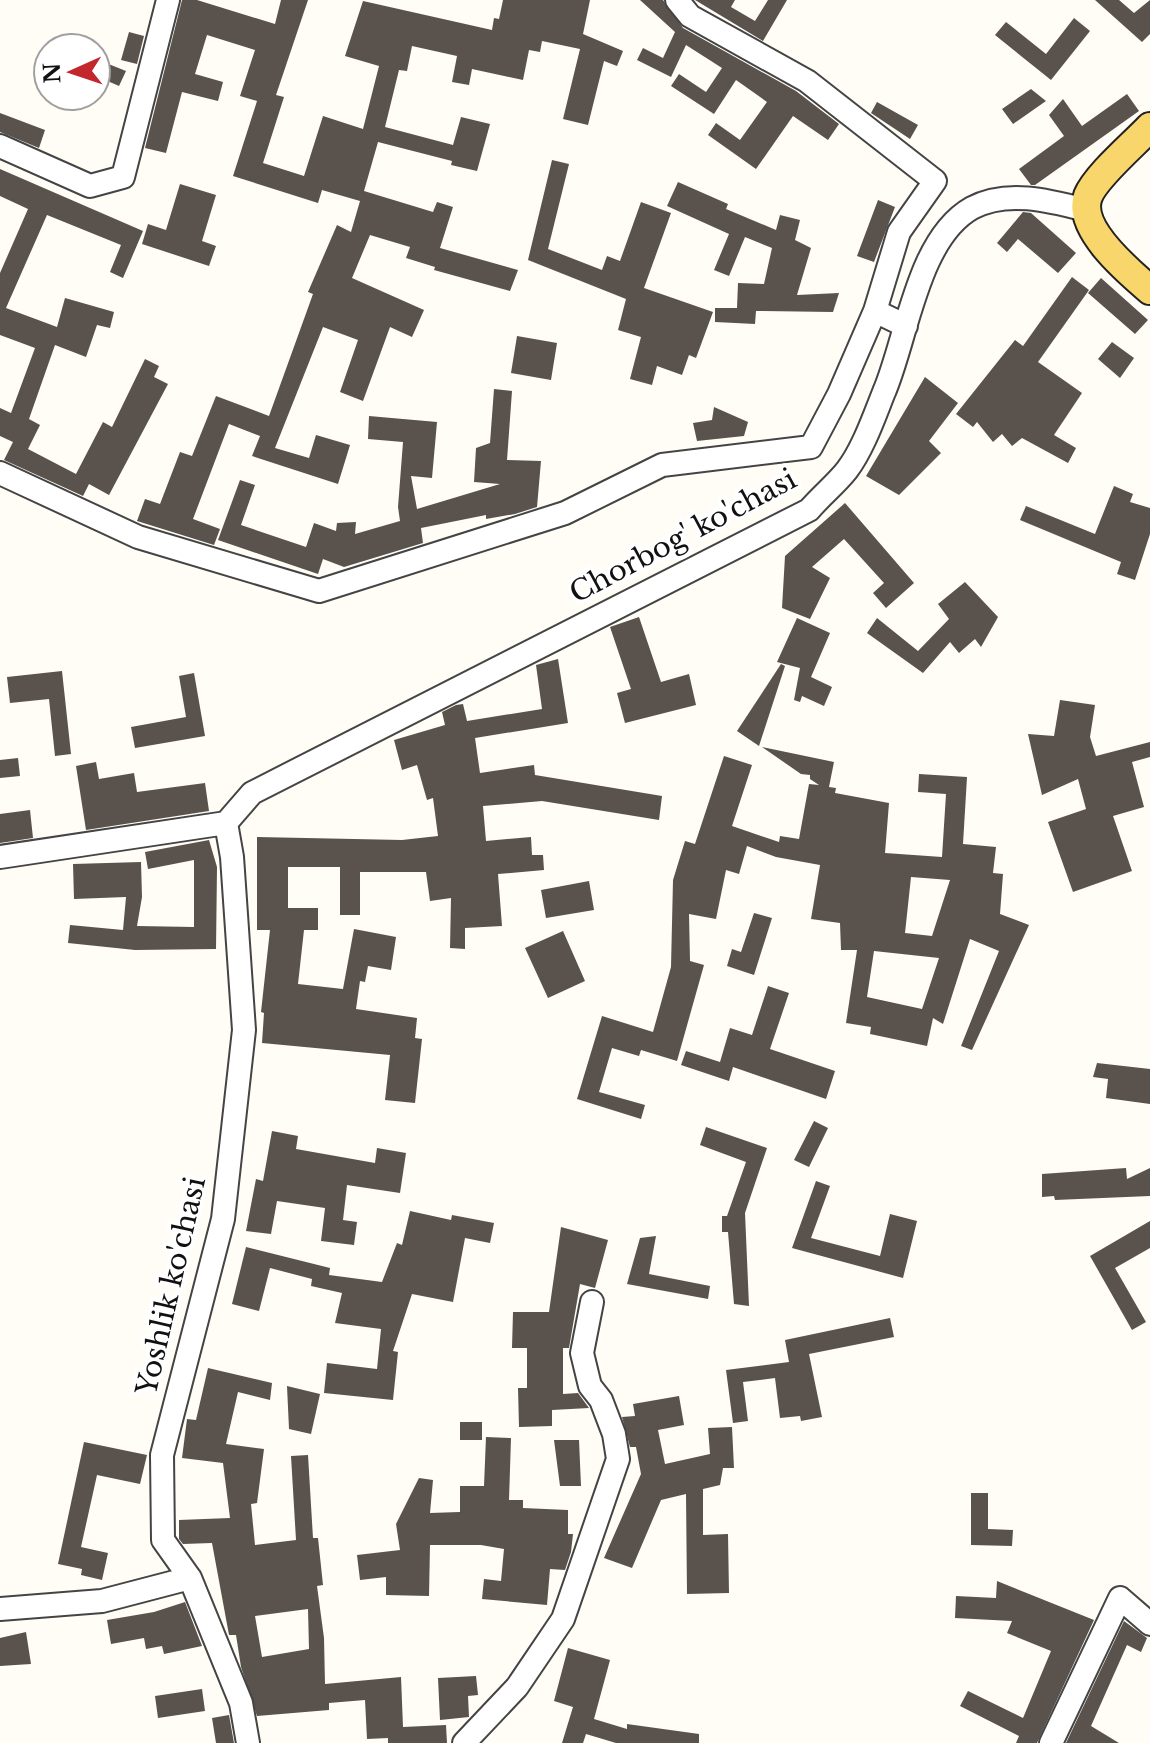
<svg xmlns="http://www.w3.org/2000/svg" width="1150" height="1743" viewBox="0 0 1150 1743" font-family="'Libre Baskerville',serif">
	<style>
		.building { fill: #5a524d; fill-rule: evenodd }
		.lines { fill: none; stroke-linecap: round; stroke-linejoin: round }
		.minor-casing { stroke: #444; stroke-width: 26 }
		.major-casing { stroke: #222; stroke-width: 32 }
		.minor { stroke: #fff; stroke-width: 22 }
		.major { stroke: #f9d66b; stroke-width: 28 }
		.labels { text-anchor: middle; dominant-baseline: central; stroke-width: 8; stroke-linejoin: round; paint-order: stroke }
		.street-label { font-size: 28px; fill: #111; stroke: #fff }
	</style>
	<rect width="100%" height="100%" fill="#fffdf5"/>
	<!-- building -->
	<path class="building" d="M182,0h15l78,24 6,-24h27l-32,95 8,2 -21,66 41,13 19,-60 40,13 16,-63 -34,-10 18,-55 129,29 2,-12 5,1 4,-19h87l-7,34 40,17 -6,15 -13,-5 -16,64 -25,-6 17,-70 -38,-8 -2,11 -11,-2 -6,30 -51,-11 -3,16 -17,-3 5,-26 -45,-10 -5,25 -8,-1 -14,57 68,18 8,-28 29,7 -13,47 -26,-6 1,-4 -74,-19 -14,49 69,21 4,-10 16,5 -13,41 78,22 -8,21 -76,-21 1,-3 -29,-9 4,-11 -40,-12 -18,43 72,32 -12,27 -22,-10 -27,74 -23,-9 18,-52 -35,-13 -48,121 34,10 7,-23 34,10 -12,39 -86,-28 8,-20 -31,-12 -36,95 27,10 -6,16 -77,-24 8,-22 15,5 20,-52 12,4 24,-60 53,20 44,-122 -5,-2 29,-67 14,7 9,-31 -38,-11 -4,13 -85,-27 24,-75 -17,-5 15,-46 -48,-15 -12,39 28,8 -5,19 -36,-9 -16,61 -21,-5z
		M640,0h23l20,28 113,63 43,33 -11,16 -35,-24 -37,53 -48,-34 8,-12 24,17 27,-38 -31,-22 -22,34 -43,-28 8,-12 27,18 16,-24 -36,-23 -15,32 -34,-17 6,-12 20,10 12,-26z
		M695,0h40l-4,7 24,14 13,-21h19l-24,41z
		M1095,0h24l15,13 16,-13v34l-8,8z
		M1074,18l16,13 -39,49 -56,-45 11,-13 40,32z
		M129,32l15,4 -7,28 -16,-4z
		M96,59l30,12 -7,15 -23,-10z
		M1031,89l15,12 -33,23 -11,-15z
		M1127,94l12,17 -104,74h-4l-12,-16 45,-33 -15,-21 14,-16 19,27z
		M877,102l41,23 -8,14 -39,-26z
		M0,113l45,17 -6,18 -39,-16z
		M552,160l17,4 -21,85 54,21 5,-14 13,5 21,-59 30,11 -27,75 69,24 -17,46 -7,-3 -7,20 -25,-9 -5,19 -22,-6 11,-42 -23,-7 8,-31 -98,-39z
		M0,169l143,62 -20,47 -13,-6 11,-27 -74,-30 -41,93 51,19 8,-29 49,14 -4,16 -13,-3 -11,32 -31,-12 -26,74 11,6 -12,24 48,25 27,-52 9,5 33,-68 14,7 -5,11 14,7 -59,111 -20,-11 -6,12 -79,-36 9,-18 -13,-6v-28l11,5 24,-65 -35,-13v-62l28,-64 -28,-13z
		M678,182l50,22 -2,5 50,21 4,-15 20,5 -5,20 16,8 -14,47 42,-2 -6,19 -77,-1 -1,13 -40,-2v-14h22l1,-25 26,1 8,-36 -27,-11 -16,39 -15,-6 15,-36 -62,-28z
		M180,184l36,11 -14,46 14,5 -7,20 -67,-22 6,-20 18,6z
		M878,200l17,7 -21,55 -17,-6z
		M1023,212l8,1 45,40 -18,20 -40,-34 -11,13 -10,-9z
		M1072,277l17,13 -51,72 44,31 -28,42 22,13 -8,15 -46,-25 -10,8 -10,-12 -9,8 -16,-20 -4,5 -17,-13 59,-74 8,6z
		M1101,278l47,42 -13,14 -47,-41z
		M517,336l40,7 -6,37 -40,-7z
		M1112,342l22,16 -14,20 -22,-19z
		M925,377l33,26 -29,38 12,12 -42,42 -33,-19z
		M494,389l18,2 -5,69 34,1 -4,46 -22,7 -29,5v-4l-65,13 2,15 -79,24 -21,-8 -5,15 -100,-34 22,-60 15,5 -14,40 65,22 8,-24 22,8 1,-8 19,-1 -1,12 45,-13 -2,-14 5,-65 -35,-3 1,-23 68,6 -5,56 -21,-2 6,33 83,-25 -26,-2 2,-34 14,-5z
		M714,407l34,15 -4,14 -47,5 -4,-18 19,-3z
		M1114,486l19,8 -3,8 20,6v26l-15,46 -18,-6 4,-12 -101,-42 6,-14 69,28z
		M845,503l69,80 -28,25 -13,-15 11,-10 -40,-44 -32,28 18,11 -20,41 -28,-11 3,-52z
		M965,582l33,35 -17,30 -6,-8 -16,14 -9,-11 -27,31 -56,-40 10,-15 41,33 31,-32 -11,-15z
		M639,617l22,65 28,-8 7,31 -71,18 -8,-30 14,-4 -21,-62z
		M797,618l33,15 -19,44 21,10 -8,19 -22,-10 -2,6 -6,-2 6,-32 -23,-6z
		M558,659l10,64 -93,15 5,35 54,-8 1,10 127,21 -3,24 -117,-19 -59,5 3,35 45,-4 1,18h11l1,15 -46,4 4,52 -37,2v21l-15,-1 1,-50 -21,3 -4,-29h-66v43h-20v-48h-52v41h30v22h-14l-6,54 45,5 11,-60 42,8 -5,33 -23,-4 -3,16 -5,-1 -4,28 61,9 -2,20 7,1 -7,64 -30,-3 5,-45 -128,-12 2,-30 -3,-1 9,-82h-13v-93l145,3 36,-4 -5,-38 -6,2 -10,-35 -15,5 -8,-30 51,-15 -3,-13 14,-7 7,-1 4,17 75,-12 -6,-44z
		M781,664l4,2 -26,80 -22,-15z
		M62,671l9,83 -16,2 -6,-57 -39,4 -3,-26z
		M194,673l11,63 -70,12 -4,-21 55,-10 -7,-41z
		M1060,700l35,5 -5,32 6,19 54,-14v15l-18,5 12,45 -31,9 19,55 -59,21 -25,-70 38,-13 -8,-30 -36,16 -14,-61 26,2z
		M762,747l72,15 -5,25 7,1 -1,5 54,10 -4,50 57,4 4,-63 -28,-2 1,-18 48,3 -4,67 33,3 -3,26 10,1 -3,40 29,11 -57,125 -11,-4 38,-95 -29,-12 -27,85 -10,-6 -6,28 -57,-12 1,-7 -25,-4 11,-73h-16l-1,-27 -29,-4 9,-54 -44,-8 -29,-11 -8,28 -13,-4 -10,49 -27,-5 1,47 14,4 -27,96 -36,-11 -2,6 -27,-8 -13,44 46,13 -4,14 -64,-20 25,-83 51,16 18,-65 2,-87 12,-39 10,3 29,-88 28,9 -20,61 47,16 1,-6 19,3 10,-55 10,1 -9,-6v-4l-9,-1zM911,877l39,3 -18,56 -27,-3zM874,951l65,7 -17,51 -55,-12z
		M18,758l2,18 -20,2v-18z
		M96,762l3,17 35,-6 3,19 68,-9 4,28 -123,19 -10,-64z
		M30,810l3,28 -33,5v-29z
		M209,840l8,27 -1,82 -81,1 -67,-7 2,-18 53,5 3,-33 -52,2 -1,-35 68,-2 1,35 -5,29 57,1v-67l-46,9 -3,-17z
		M589,881l5,29 -48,8 -5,-28z
		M754,913l18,5 -18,57 -27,-9 5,-17 9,3z
		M563,931l22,50 -37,17 -23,-50z
		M768,986l21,7 -19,56 65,22 -9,28 -93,-32 -4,14 -48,-16 5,-14 34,11 10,-34 22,7z
		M1097,1063l53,6v35l-44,-6 2,-19 -15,-2z
		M814,1121l14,7 -19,39 -15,-7z
		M706,1127l61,21 -22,65 4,93 -15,-2 -6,-72h-6v-16h5l19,-54 -46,-17z
		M272,1131l26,5 -2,13 79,14 2,-15 29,5 -6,40 -53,-8 -4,35 14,2 -3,23 -33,-4 4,-33 -48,-7 -6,33 -25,-3 10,-52 7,2z
		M1126,1168l1,11 23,-11v28l-95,4 -1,-4 -12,1v-23z
		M816,1181l14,5 -19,52 69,18 10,-42 27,7 -14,57 -111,-30z
		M410,1211l41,9 1,-5 42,8 -4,20 -25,-5 -12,64 -41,-8 -19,57 5,1 -5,48 -69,-7 3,-30 50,6 4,-40 -46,-6 7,-30 -31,-7 1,-7 -42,-11 -11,43 -27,-7 14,-57 84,21 -1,7 53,7 15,-39 5,2z
		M1150,1221v27l-35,20 31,54 -14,8 -42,-74z
		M561,1227l47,13 -13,48 -15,-4 -11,64h-6v46l15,-1 11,15 -37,2v16l-33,1 -1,-39h9v-40h-15l1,-36h36z
		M656,1236l-7,38 61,12 -2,13 -81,-15 13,-46z
		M890,1318l4,19 -85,17 13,63 -21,4 -1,-5 -20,2 -5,-40 -32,4 5,39 -15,2 -7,-53 63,-8 -4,-22z
		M208,1368l64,15 -2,17 -32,-8 -12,52 38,5 -7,54 -6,1 4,41 41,-5 -5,-84 17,-1 5,83h5l5,47 -6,1 7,52 1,46 76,-7 2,50 43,-2 1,18h-59v-5l-21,1 -2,-39 -36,3v7l-72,6 -16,-49 -5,-32h-7l-17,-92 -29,1 -4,-5v-19l51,-2 -7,-55 -41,-5 5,-39 9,1zM308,1609l1,40 -47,8 -7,-41z
		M287,1386l33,8 -9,40 -22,-5z
		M679,1396l5,29 -26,5 7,34 45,-10 -2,-26 24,-1 2,41h-11l-3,17 -17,4v46l25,-1 1,59 -42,1 -1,-100 -25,6 -29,68 -28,-10 37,-84 -5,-27h-6l-8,-30 13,-1 -2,-12z
		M460,1422h22v18h-22z
		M486,1437l25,1 -2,62h14v8l45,2v24h5l-2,18 -6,18 -15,-1 -3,36 -65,-6 2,-20 17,2 3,-32 -23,-4h-51l-1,51 -43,-1v-18l-26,3 -3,-25 43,-5 -4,-26 23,-46 14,2 -3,33 30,-1v-26h24z
		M554,1440h25l2,46h-21z
		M84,1442l63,13 -7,29 -43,-9 -16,72 27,6 -6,27 -21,-5 1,-6 -24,-5z
		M971,1493h17v36l25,1 -1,16 -41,-1z
		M997,1581l97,39 -57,123h-21l3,-7 -59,-30 8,-15 55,27 28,-67 -44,-18 5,-12 -57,-3 1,-22 40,2z
		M185,1602l17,44 -38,8 -2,-8 -16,3 -2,-11 -33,6 -4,-24 47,-8z
		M1124,1621l23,17 -6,14 -14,-7 -36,81 28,17h-53z
		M26,1632l5,32 -31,2v-28z
		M568,1648l42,12 -16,59 33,10v-5l72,10v9h-83l-30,-9 -3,9h-21l11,-36 -19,-6z
		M476,1676l2,19 -10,1 1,21 -29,3 -2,-42z
		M202,1689l3,22 -47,7 -3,-22z
		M229,1715l5,28h-18l-4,-25z"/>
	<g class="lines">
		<!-- minor casing -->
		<g class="minor-casing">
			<path id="minor" d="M677,0l13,16 117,65 128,100 -36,51 -24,79 31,15
				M0,146l90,40 33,-9 45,-177
				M0,473l138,64 181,54 246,-78 97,-48 149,-18 28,-53 36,-83
				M226,823l26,-30 557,-283c12,-14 27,-26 38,-40 16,-21 27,-53 37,-78 23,-53 33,-153 88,-184 35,-19 79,-7 114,2
				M226,823l6,34 12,173 -21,189 -61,236 1,85 27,38 51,125 7,40
				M0,857l226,-34
				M0,1609l102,-8 88,-23
				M464,1743l53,-56 46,-68 55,-160 -4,-25 -13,-34 -11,-14 -8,-33 10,-51
				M1051,1743l69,-145 30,26"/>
		</g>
		<!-- major casing -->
		<g class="major-casing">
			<path id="major" d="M1150,127c-16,17 -54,49 -62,69 -12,32 41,76 62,94"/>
		</g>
		<!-- minor -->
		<use href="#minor" class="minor"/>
		<!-- major -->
		<use href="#major" class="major"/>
	</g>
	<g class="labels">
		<!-- street labels -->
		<g class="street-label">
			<text transform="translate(683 536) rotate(-28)">Chorbog' ko'chasi</text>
			<text transform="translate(171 1286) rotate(-77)">Yoshlik ko'chasi</text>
		</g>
	</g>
	<!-- north arrow -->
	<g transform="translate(72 72) rotate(267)"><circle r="38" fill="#ffffff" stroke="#a0a0a0" stroke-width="2"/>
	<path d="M0-6L14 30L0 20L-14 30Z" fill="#c4262e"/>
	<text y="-12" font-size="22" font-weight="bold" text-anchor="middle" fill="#111111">N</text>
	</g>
</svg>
